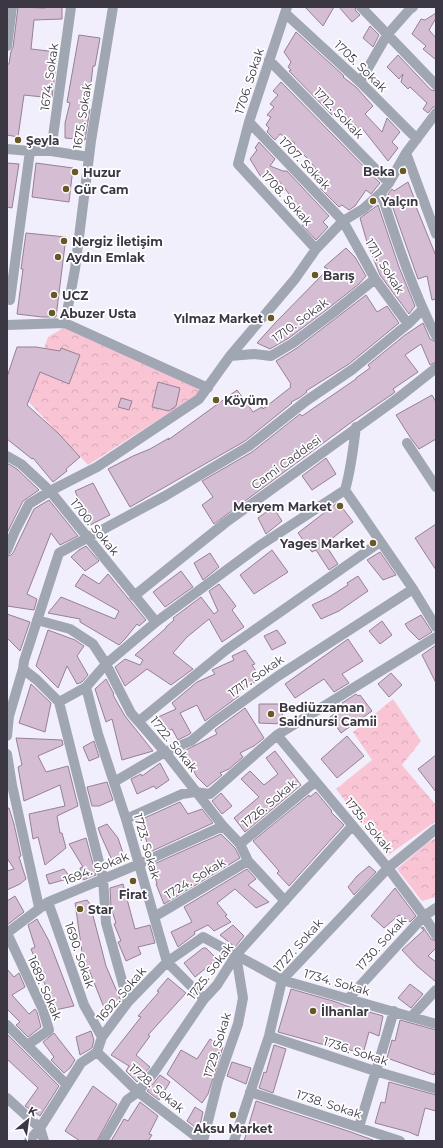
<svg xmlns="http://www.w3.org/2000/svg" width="443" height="1148" viewBox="0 0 443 1148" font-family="Montserrat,sans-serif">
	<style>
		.park { fill: url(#park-crowns) }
		.building { fill: #d5bdd4; stroke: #968096 }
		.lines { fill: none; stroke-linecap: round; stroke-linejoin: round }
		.minor { stroke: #a0a6b2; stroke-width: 10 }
		.poi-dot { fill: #685825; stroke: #fff; stroke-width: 1.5 }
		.labels { text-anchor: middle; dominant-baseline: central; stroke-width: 3.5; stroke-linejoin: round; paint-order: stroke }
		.street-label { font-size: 12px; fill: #3b3844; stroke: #fff }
		.poi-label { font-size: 12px; font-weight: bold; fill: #3b3844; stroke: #fff; text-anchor: start }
	</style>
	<defs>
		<pattern id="park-crowns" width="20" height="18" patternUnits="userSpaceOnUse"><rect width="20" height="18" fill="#f9c5d5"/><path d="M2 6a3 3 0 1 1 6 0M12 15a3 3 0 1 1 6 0" fill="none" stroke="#d6aab8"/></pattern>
	</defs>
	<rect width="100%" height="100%" fill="#f2effc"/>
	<!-- park -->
	<path class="park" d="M70,324l136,60 -11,12 -107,69 -62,-66 22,-62z
		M393,699l28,42 -19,24 34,40v16l-49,35 -51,-67 36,-29 -19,-28z
		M436,838v59l-14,4 -25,-32 30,-26z"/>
	<!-- building -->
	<path class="building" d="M18,7l27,1v-1h17v12l-28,1 -3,29 26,3 -2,20 -3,26 -28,-3 -6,42 -11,-2v-71h2l2,-13 2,-4z
		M305,7h29l-11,19z
		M339,7h16l1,4 4,4 -8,7z
		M436,13v5l-7,12 7,8v22l-13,-11 3,-3 -14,-12 9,-15 4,1z
		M370,26l9,9 -6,12 -10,-9z
		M296,32l48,44 -1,1 13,10 17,19 -8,8 17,18 5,-14 13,14 -8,10 6,6 -10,13 -26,-33 -2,2 -21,-22 -7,7 -43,-44 2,-1 -3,-3 3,-5 -7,-10z
		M79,35l21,3 -5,28h-2l-5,43h2l-5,31 -20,-2v-15l5,-20 -3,-1z
		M398,55l33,35 5,1v16h-3l-5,6 -5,-4 4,-6 -17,-16 -2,2 -7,-7 2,-8 -4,5 -12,-12z
		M281,82l99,101 -9,11 -5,-4 -11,16 -6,4 -7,-5 -3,2 -19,-19 5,-8 -19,-23 -13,-12 2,-2 -15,-9 -5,6 -8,-8 2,-4 -3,-3 5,-8 -4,-2 7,-8 -4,-3 8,-9 -5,-4z
		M259,142l16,17 -5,7 13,5h4l42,45 -6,6 5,5 -12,13 -14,-15 2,-3 -9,-11 2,-3 -9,-12 1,-2 -9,-12 -17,-8 -2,3 -11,-18 7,-9 -2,-2z
		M7,163l12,1 -7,44 -5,-1z
		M36,163l37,5 -4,34 -37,-5z
		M408,182l8,21 -1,1 21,52v43l-4,1 -5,-24 -9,3 -30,-85 4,-5 2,2z
		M378,205l21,62 16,39 -6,8 -29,-39 -13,-33 -7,-24z
		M26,233l40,4 -10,80h-14l-25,-3 6,-45h-2z
		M346,248l9,9 11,19 -7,8 -29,23 -41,31 -19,11 -13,-6 19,-21 52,-53 -4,-2z
		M366,295l11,17 10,-6 12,17 -50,41 -43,27 1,1 -8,6 -8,4 1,1 -47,38 -115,66 -22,-38 25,-13 17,-7 19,-11 -1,2 69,-50 16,22 9,-5 1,2 28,-22 -1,-2 1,-1 -15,-23 21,-13z
		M423,323l7,16 6,3v20l-6,3 -9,-21 -16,11 13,17 -25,17 2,3 -1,1 -41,28 -139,103 -12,-19 11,-8 -11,-16 50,-29 48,-38 2,2 54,-37v-1l14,-10 -2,-3 37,-30z
		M17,347h19l24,4 1,-3 19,7 -11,29 -29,-12 -13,33 31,28 22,24 -14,12 1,2 -14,11 -20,-24 -1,1 -25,-20v-62z
		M158,382l22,6 -4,18 -7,5 -17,-4z
		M432,395l4,7v37l-17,10 -9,-12 -14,-22z
		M121,398l11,3 -3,9 -11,-3z
		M326,458l10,16 -24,16 -10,-14z
		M7,463l10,6 22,21 -16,11 -16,32z
		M93,483l17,32 -20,10 -15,-34z
		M49,500l29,36 -18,9 -9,-12 -24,61 10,5 -3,11 -27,-4v-50l4,-1 2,-2 21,-44z
		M338,502l15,20 -28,22 13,20 -9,6 -13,-20 -4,2 -14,-19z
		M273,507l9,14 -16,13 -8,-16z
		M436,524v46l-21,-32z
		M86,546l13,15 -14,10 -14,-14 8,-7z
		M272,550l16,22 -34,22 -14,-19z
		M380,552l16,23 -13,5 -16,-20z
		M210,553l9,14 -16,13 -9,-17z
		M181,571l12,16 -28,20 -12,-15z
		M83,574l16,10 9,-10 38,46 -7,6 -2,-2 -12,15 -6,6 -39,-23v-3l-32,-6 13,-16 54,22 4,-8 -44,-25z
		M358,576l10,15 -29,20 -18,8 -9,-14 17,-8 19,-12 -1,-2z
		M219,584l17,22 -4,4 12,17 -22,15 -13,-23 -22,18 -14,16 20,16 -22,16 -24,-16 -22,17 -10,-19 10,-8 15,6 3,-5 -8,-5 31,-27v-1l8,-7 -1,-2 28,-21 13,17 4,-3 -9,-20z
		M7,614l23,8 -10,29 -13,-13z
		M421,615l11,17 -13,8 -11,-11 -3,-5z
		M382,621l10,14 -12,9 -11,-13z
		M48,630l27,10 9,6 -7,10 11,19 -6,7 -5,2 -10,-18 -9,22 -22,-22z
		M277,630l9,13 -14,7 -8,-14z
		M348,639l15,22 -21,13 7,9 -15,9 -10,-13 -29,19 -10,-14z
		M436,645v38l-14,-28z
		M245,650l10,14 -3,1 9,14 -25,13 3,4 -34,25 -8,-16 -17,8 11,20 -3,2 -10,5 -6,-11 -6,3 -8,-15 18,-8 -4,-6 25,-21 18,-8 -3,-4 22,-10 -2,-4z
		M391,673l11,12 -13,12 -11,-13z
		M106,679l8,15 -1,1 12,21 28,35 -31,9 -10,-41 -6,3 -11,-33z
		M31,684l20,19 -6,29 -26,-9z
		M356,694l2,2 2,-1 12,16 -31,22 -11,-16 15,-11 -3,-3z
		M259,704h24l-1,20 -23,-1z
		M245,708l19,30 -10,8 -14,7 3,4 -14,12 -9,4 2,2 -15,12 -10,-10 -12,-21h1l-2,-5 33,-17 -2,-4z
		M347,736l17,20 -27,22 -16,-19z
		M16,738l46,2 1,5 -25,11 8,16 22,-6 10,40 -21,10 3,17h2l4,15 -21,17 -7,-28 -5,2 -4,-25 36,-8 -5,-21 -36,16 -6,-34 4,-2z
		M94,741l5,16 -10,4 -6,-14z
		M275,751l26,34 -56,47 -11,-14 25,-21 -18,-18 9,-8 14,14 14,-11 -12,-16z
		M436,755v37l-18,-23z
		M160,763l9,17 -13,9 -2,-3 -17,8 -6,-15 10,-5 1,2z
		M107,782l6,18 -14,6h-7l-5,-19z
		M316,792l16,19 -1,1 13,13 -55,61 -12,-13 2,-2 -26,-30 56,-46 1,2z
		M221,793l11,13 -10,8 -10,-13z
		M180,802l8,12 14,-5 11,14 -63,29 -10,-32z
		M7,808h2l5,16 7,32 -2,1 7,22 -6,5 -13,6v-19l7,-2 -7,-11z
		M107,824l11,14 5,15 -11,7 -11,-24 -3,-8z
		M221,834l14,14 5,10 -76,46 -8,-20h1l-4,-16 2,-1 -1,-3z
		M86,838l10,37 -13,5 -3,-12 3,-1 -14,-23z
		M369,866l7,6 -22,23 -6,-8 9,-11z
		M64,869l7,9 -22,6 -3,-9z
		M247,869l9,10 -8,6 21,17 -13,6 -21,-19 -18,14 10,12 -2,1 6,6 -17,9 -6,-6 -14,7 1,2 -17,13 -7,-15 21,-10 -8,-15z
		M123,884l12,45 15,-4 5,18 -17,4 3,7 -15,7 -8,-19 3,-1 -7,-17 2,-1 -5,-15 -1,-20z
		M395,888l21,28 -6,6 -11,-7 -15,13 -13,-12z
		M15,896l9,16 -17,13v-24z
		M87,900l3,4 16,62 15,35 -12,9h-4l-18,-45 -3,1 -9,-63z
		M37,919l12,22 25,65 -19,4 -24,-61 4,-2 -7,-22z
		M233,925l11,11 -9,11 -15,-12z
		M423,927l8,12 5,2v7l-8,8 8,6v20l-19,-16 -15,-16 22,-20 -3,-2z
		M203,948h3l11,11 -22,18 -11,-14z
		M7,969l7,8 5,-4 6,14 -13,8 17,19 6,-5 2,3 4,15 -13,10 -12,-12 4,-3 -13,-13z
		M168,978l18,15 -38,42 2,1 -14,19 14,12 -13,15 -11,-11 3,-5 -18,-11 30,-38 -3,-1 21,-24 -2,-1z
		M410,984l13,10 -12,14 -13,-10z
		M291,989l42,12 25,9 1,-1 24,7 -4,20 -10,-4 -6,22 -16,-5 -1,1 -8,-3v1l-6,-1 -54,-15z
		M400,1020l36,10v39l-2,6 -47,-17 5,-18 3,1z
		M91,1031l3,9 -2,8 -12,7 -4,-18z
		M54,1033l21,27 -5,8 -6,5 -13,-13 3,-3 -11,-15z
		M7,1034l52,52 -19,30 -15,-10 13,-18 -31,-29z
		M210,1039l13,8 -15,47 -6,9 -35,-29 14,-24 16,9z
		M274,1045l12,4 -13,44 -14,-5 5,-16 2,1z
		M232,1062l19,6 -5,16 -19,-8z
		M160,1075l10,7 -11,18 -12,-9z
		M389,1082l47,13v16l-11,-3 -7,28 -9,-4 -34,-9 6,-21 4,1z
		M93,1086l24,18 -20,37h-17l-15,-10z
		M256,1101l92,30 25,9v1h-129z
		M140,1102l18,14 -9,18 3,1 -4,6h-37l13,-22 4,2z
		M195,1107l8,5 -4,18 -12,-9z"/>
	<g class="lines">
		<!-- minor -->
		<path class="minor" d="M287,7l-38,115 -11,42 78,85
			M361,7l75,78
			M285,13l75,69 57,57
			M7,46l5,-39
			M269,60l120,123
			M360,82l27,-47 23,-26 3,-2
			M249,122l94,99 32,58 33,45
			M7,149l23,2h21l38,6
			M51,151l20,-144
			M406,153l30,81
			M381,193c16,49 31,96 55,143
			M10,300l20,-149
			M65,323l10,-54 16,-128 22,-134
			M7,325l58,-2 143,65
			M230,356l24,-2 17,2 22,-13 41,-31 41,-33
			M407,443l29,44
			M7,456l14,8 29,27 106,131
			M345,490l68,99 23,38
			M7,550l8,-19 14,-27 21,-13 47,-24 102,-68 31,-43 65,-77 21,-30 27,-28 20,-12 18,-16 8,-10 17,-30 30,-40
			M134,596l91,-73 173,-125 38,-30
			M37,620l33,9 23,15 13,20 25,49 34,39 58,74 17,18 8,17 37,40
			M23,669l14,11 22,22
			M86,687l12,47 28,85 41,143 37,37
			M139,721l87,-71 154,-108
			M277,735l111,133 36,48 12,19
			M7,736l2,-20 14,-47 1,-8 35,-108 106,-57 84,-50 57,-45 47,-32 55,-45 15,-15
			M7,754l5,31 27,122
			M114,782l51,-30 26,-11 23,-19 64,-46 135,-87
			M126,819l56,-25 13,-2 15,2 67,-59 159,-98
			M240,844l75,-62
			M48,902l36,103 18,32
			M154,917l94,-56
			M7,933l41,-31 91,-38 84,-38
			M7,933l36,77 6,20 -22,15
			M348,999l76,-83 12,-8
			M128,1002l-22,-79 -3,-45 -44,-176 27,-15 20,-23 50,-42 103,-76 86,-56c6,-20 8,-41 11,-63
			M411,1017l25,-27
			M7,1025l60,60
			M269,1036l106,35 61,18
			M97,1052l41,40 64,49
			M250,1092l150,49
			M7,1098l33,30 4,13
			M359,1127l35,-116
			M29,1141l11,-13 41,-65 16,-11 5,-15 26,-35 39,-40 36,-25 79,43 154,44
			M103,1141l24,-41 11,-8 17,-21 49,-72 13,-14 19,-30 116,-129
			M203,1141l15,-60 20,-57 5,-26 -7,-43
			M234,1141l35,-105 13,-56 106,-112 48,-39"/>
	</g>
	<!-- markers -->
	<g class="poi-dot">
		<circle cx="18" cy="140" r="4"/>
		<circle cx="403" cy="171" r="4"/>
		<circle cx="75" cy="172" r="4"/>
		<circle cx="66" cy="189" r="4"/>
		<circle cx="373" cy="201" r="4"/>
		<circle cx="64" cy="241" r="4"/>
		<circle cx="58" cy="257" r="4"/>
		<circle cx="315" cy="275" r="4"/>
		<circle cx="54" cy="295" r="4"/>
		<circle cx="52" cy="313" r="4"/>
		<circle cx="271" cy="318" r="4"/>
		<circle cx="216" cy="400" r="4"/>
		<circle cx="340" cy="506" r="4"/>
		<circle cx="373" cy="543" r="4"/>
		<circle cx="271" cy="714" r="4"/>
		<circle cx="133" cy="881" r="4"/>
		<circle cx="80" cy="909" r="4"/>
		<circle cx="313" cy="1011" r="4"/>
		<circle cx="233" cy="1115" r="4"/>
	</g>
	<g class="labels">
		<!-- street labels -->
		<g class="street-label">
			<text transform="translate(361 66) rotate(44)">1705. Sokak</text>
			<text transform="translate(49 77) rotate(-82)">1674. Sokak</text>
			<text transform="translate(249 81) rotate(-72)">1706. Sokak</text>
			<text transform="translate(339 113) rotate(46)">1712. Sokak</text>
			<text transform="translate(82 116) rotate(-81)">1675. Sokak</text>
			<text transform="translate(305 163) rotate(46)">1707. Sokak</text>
			<text transform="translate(287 198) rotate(48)">1708. Sokak</text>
			<text transform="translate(385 266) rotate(58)">1711. Sokak</text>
			<text transform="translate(300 320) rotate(-36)">1710. Sokak</text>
			<text transform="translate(286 462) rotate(-36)">Cami Caddesi</text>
			<text transform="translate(95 527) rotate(51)">1700. Sokak</text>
			<text transform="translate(256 676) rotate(-35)">1717. Sokak</text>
			<text transform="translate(174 744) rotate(51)">1722. Sokak</text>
			<text transform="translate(269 803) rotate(-40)">1726. Sokak</text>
			<text transform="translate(369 825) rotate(50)">1735. Sokak</text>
			<text transform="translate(147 846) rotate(74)">1723. Sokak</text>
			<text transform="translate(96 868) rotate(-22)">1694. Sokak</text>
			<text transform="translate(195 878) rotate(-31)">1724. Sokak</text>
			<text transform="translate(381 943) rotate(-48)">1730. Sokak</text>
			<text transform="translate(298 945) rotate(-48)">1727. Sokak</text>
			<text transform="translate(80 955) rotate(71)">1690. Sokak</text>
			<text transform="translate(210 971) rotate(-53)">1725. Sokak</text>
			<text transform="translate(337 982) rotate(16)">1734. Sokak</text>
			<text transform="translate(45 988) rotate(67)">1689. Sokak</text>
			<text transform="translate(121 994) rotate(-49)">1692. Sokak</text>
			<text transform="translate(217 1045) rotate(-73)">1729. Sokak</text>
			<text transform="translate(356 1051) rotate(18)">1736. Sokak</text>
			<text transform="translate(157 1088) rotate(40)">1728. Sokak</text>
			<text transform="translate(329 1104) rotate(18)">1738. Sokak</text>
		</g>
		<!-- poi labels -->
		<g class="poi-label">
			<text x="26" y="140">Şeyla</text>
			<text x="395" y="171" text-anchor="end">Beka</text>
			<text x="83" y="172">Huzur</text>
			<text x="74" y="189">Gür Cam</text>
			<text x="381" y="201">Yalçın</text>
			<text x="72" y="241">Nergiz İletişim</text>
			<text x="66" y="257">Aydın Emlak</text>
			<text x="323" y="275">Barış</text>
			<text x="62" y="295">UCZ</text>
			<text x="60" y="313">Abuzer Usta</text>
			<text x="263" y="318" text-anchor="end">Yılmaz Market</text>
			<text x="224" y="400">Köyüm</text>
			<text x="332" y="506" text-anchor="end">Meryem Market</text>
			<text x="365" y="543" text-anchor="end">Yages Market</text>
			<text x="279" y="707">Bediüzzaman<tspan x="279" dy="14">Saidnursi Camii</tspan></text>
			<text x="133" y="894" text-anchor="middle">Firat</text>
			<text x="88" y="909">Star</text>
			<text x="321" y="1011">İlhanlar</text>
			<text x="233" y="1128" text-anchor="middle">Aksu Market</text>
		</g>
	</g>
	<!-- border -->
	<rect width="443" height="1148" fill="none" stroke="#3b3844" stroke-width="16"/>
	<!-- north arrow -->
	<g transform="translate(28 1120) rotate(29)" stroke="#ffffff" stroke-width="3" paint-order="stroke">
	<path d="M0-3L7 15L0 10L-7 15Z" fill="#3b3844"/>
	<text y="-6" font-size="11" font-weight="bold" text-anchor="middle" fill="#3b3844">K</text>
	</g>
</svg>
